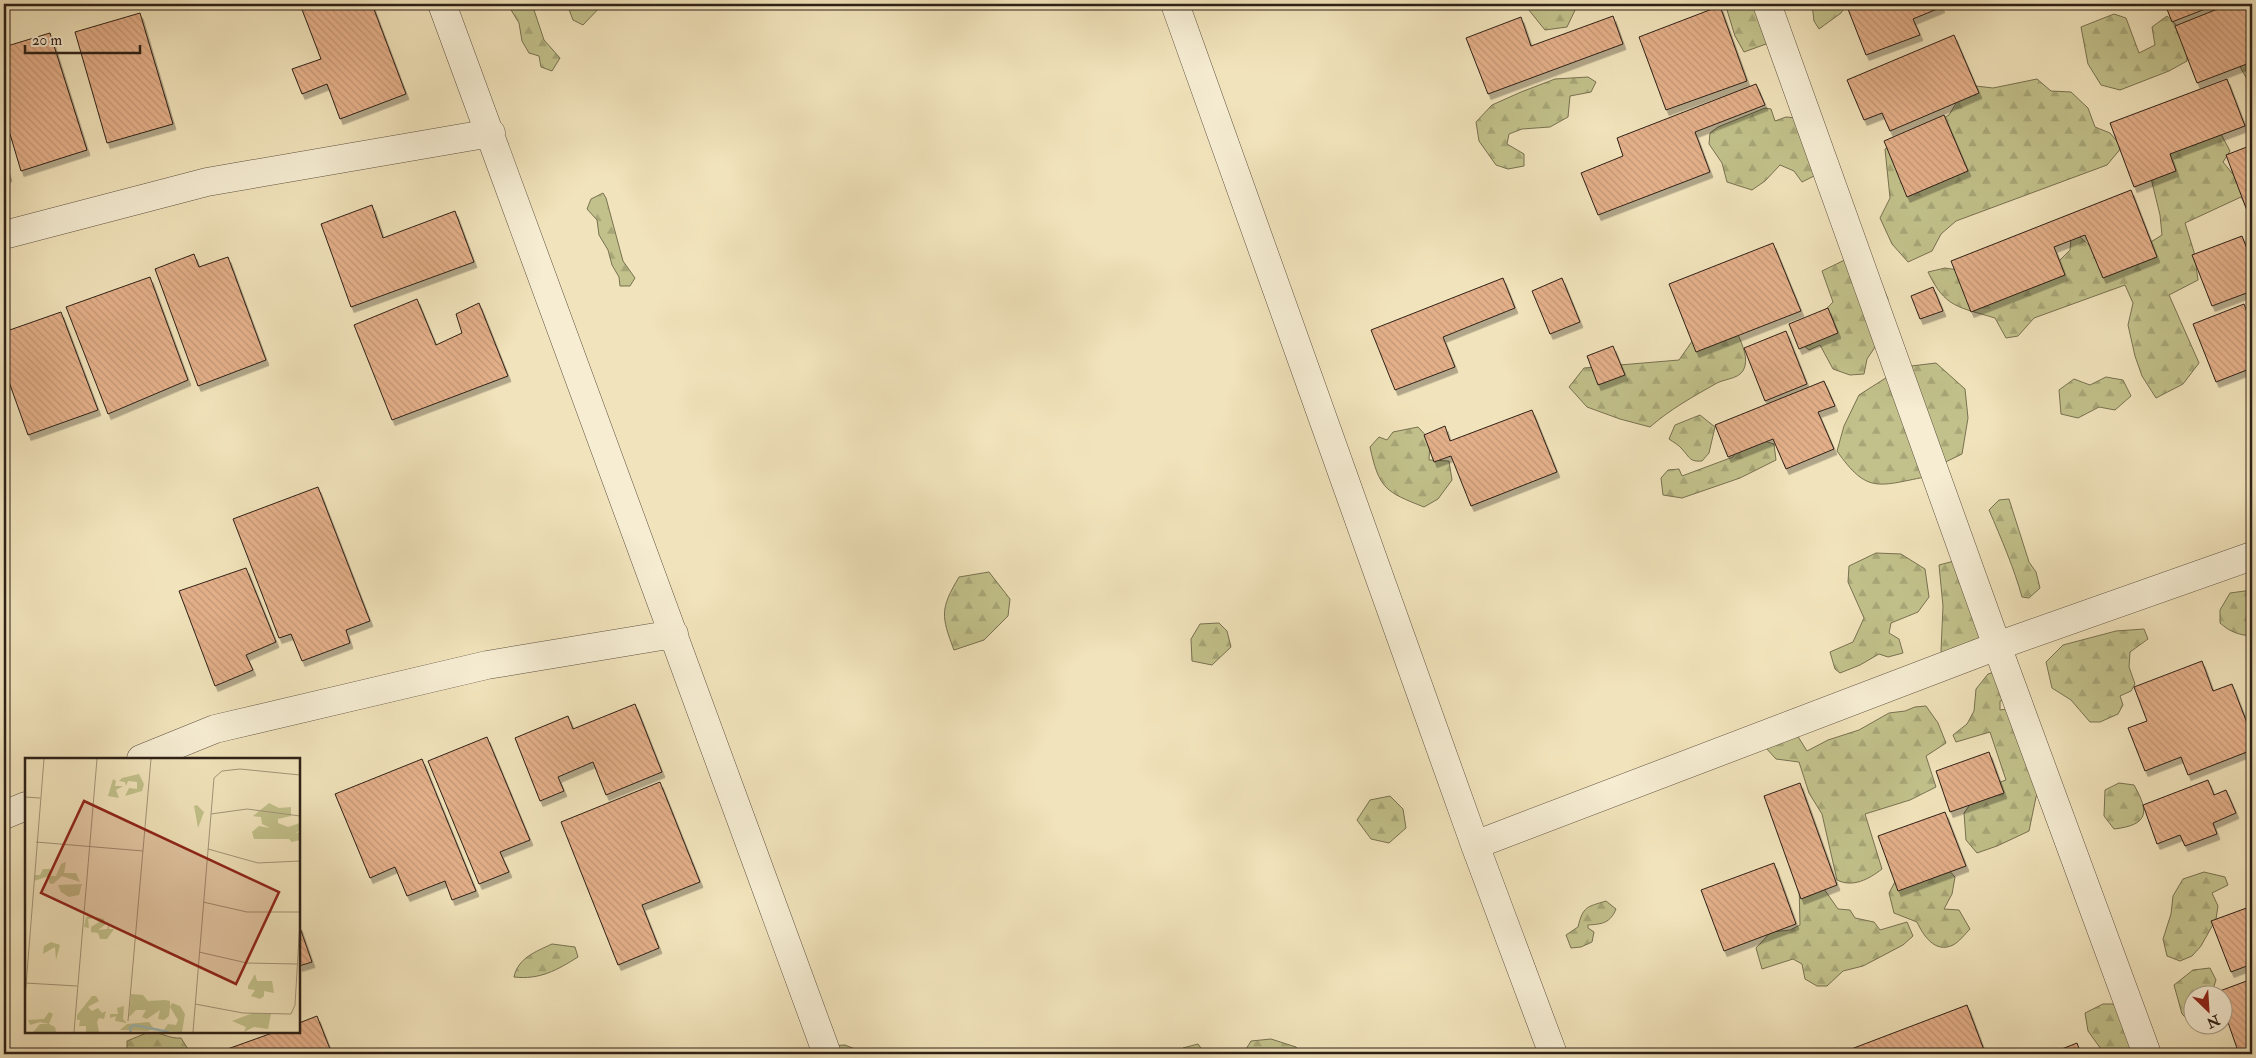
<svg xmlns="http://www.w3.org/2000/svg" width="2256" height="1058" viewBox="0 0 2256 1058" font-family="'IM FELL Double Pica',serif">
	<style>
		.forest { fill: url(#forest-firs); stroke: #787151 }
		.building { fill: url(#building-back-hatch); stroke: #2e2117; filter: url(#shadow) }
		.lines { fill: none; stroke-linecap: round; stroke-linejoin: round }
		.street-casing { stroke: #5f5240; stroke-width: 29 }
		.street { stroke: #f6edd3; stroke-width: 28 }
		.inset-river { fill: none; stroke: #9ebcba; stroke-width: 2.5 }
		.inset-road { fill: none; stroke: #a39579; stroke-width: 1 }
		.view { fill: #8f2418; fill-opacity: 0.15; stroke: #8f2418; stroke-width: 2.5 }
		.inset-edge { fill: none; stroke: #2e2117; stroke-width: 2.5 }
	</style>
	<defs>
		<pattern id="forest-firs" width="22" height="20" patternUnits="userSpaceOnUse" patternTransform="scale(1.25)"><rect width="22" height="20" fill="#c2c18b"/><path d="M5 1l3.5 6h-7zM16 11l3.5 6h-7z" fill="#a7a677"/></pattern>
		<pattern id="building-back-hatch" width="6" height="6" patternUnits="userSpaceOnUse" patternTransform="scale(1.25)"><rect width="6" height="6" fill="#e4b08a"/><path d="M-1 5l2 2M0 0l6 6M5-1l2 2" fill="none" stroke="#c49776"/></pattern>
		<filter id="shadow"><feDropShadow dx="3" dy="5.5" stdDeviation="0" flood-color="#0004"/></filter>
	</defs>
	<rect width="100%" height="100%" fill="#f1e3bb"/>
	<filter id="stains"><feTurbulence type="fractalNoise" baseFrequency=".004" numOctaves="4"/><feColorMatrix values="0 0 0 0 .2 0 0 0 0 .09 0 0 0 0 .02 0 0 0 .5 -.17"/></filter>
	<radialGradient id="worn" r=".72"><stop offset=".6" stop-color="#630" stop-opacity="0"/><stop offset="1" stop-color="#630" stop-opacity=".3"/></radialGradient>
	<!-- forest -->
	<path class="forest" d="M510,4h22l12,36 16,18 -8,13 -11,-4 -2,-11 -10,-3 -7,-12 -3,-18 -11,-18z
		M567,4h36l-20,21 -10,-5z
		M1524,4h58l-5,2 -10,21 -22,3z
		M1740,4h31l4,25 -9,15 -22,8 -9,-16 -8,-26z
		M1812,4h32l1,2 -4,7 -22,16 -5,-8z
		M2114,14l12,4 13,35 16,-8 -3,-18 15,-11c15,12 20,26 20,45l-18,10 -49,19 -19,-5 -13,-21 -7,-37z
		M2252,40v48l-13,-23z
		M1588,77l8,5 -5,10 -21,4 -2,21 -18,10 -28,2 -13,5 -2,10 17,10v12l-16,3 -12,-4 -17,-24 -3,-19 16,-17 29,-13 34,-13z
		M2037,79l14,12 20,1 17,16 7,19 15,6 12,14 -15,18 -151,56 -15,13 -9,17 -24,11 -16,-18 -12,-26 10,-20 -5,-49 64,-34 18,-30 26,3z
		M1765,108l6,1 4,12 11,-4 23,2 16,38 -11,19 -12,6 -8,-11 -14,-6 -15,16 -13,9 -25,-8 -5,-19 -13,-19 1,-11 8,-6z
		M2221,134l9,17 -7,11 26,32 3,-1v23l-11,-19 -56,26 9,29 4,28 -29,15 30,68 -16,21 -27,14 -14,-22 -7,-20 -7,-31 5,-22 -8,-18 -91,33 -16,18 -12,2 -11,-20c-36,-11 -50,-10 -67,-46l17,-4 13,2 101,-9 11,-11 1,-11 8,-3 12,11 55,-2 16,-10 -2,-20 -12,-49 19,-12z
		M603,193l3,5 17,63 12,17 -5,8h-10l-1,-9 -7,-12 -4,-15 -9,-15 -2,-15 -10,-11 4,-10z
		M1855,255l24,23 9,21 -11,45 -10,15 -3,15 -14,1 -17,-6 -13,-24 -11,5 -6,-5 2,-14 28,-29 -11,-31z
		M1736,329c4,12 12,25 9,37 -3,13 -18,12 -28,17 -23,13 -48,27 -67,44l-30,-8 -33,-12 -18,-20 15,-19 95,-8 14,-20z
		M1936,363l29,26 3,29 -6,36 -33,16 -4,7c-47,9 -58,17 -88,-26l7,-25 15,-31 44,-28z
		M2106,377l17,3 8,16 -16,14 -16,-3 -21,11 -17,-4 -2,-24 15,-11 16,6z
		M1700,415l15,12 -6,26 -7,8c-12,1 -12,-3 -20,-12 -3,-4 -9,-7 -13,-10l6,-14z
		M1418,427l12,13 -1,20 20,1 3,19 -14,19 -14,8c-38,-15 -45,-18 -54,-60l9,-10 8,3 6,-8z
		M1755,438l19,6 2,16 -36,18 -58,20 -19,-3 -2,-17 7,-8 11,-1 3,7 51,-19 8,-13z
		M2009,499l20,63 7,10 4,16 -11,10 -7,-1c-8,-29 -21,-59 -33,-87l10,-10z
		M1876,553l25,1 24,15 4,28 -11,15 -27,11 -2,10 10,6 4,14 -15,4 -9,-3 -19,11 -20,8 -5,-4 -5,-17 23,-10 11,-24 -16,-36 1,-16z
		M1958,560l31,39 -12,56 -27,9 -9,-13 2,-45 -4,-41z
		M989,572l21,27 -2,17 -24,24 -30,10c-13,-34 -14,-41 5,-73z
		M2252,590v46c-13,-1 -22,-4 -32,-13v-13l10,-17z
		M1219,623l8,8 4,16 -19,18 -20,-4 -1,-22 9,-15z
		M2144,629l4,10 -18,13 -1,15 6,17 -4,7 -11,5 3,9 -5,9 -18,8h-10l-19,-22 -19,-12 -6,-26 17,-17 53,-14z
		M2015,666v31l-15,4v9l14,-2 30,76 -8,13 -7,34 -32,15 -20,7 -11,-13 -2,-27 17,-24 25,-9 -16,-48 -34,10 -3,-7 14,-11 7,-13 2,-22 12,-15z
		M1926,706l12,17 8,20 -20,13 10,31 -26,13 -45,14 17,55c-13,10 -29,19 -45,11l-15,-66 -13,-21 -10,-31 -23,-3 -10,-11 26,-21 15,24 21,-11 31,-10 30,-17 16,-2 10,-4z
		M2119,783l15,2c16,28 14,40 -20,44l-10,-13 1,-26z
		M1390,796l13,13 3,19 -17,15 -18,-4 -14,-19 13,-20z
		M1943,864l12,13 -3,17 -8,15 15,1 11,19c-5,5 -11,13 -17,16 -18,9 -30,-10 -36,-23l-23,-9 -5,-20 8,-15z
		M2204,872l21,5 3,8 -16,8 6,13 -2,13 -15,27 -9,10 -12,5 -13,-5 -4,-17 8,-25 2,-18 10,-17z
		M1817,879l21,30 12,1 5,8 19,4 6,8 27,-8 6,14 -10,9 -40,21 -20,5 -16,15h-10l-12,-7 -3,-15 -9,-5 -31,10 -6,-21 15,-16 19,-2 10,-5 -1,-41z
		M1606,901l10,8c-6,14 -13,15 -28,16v3l6,4 -2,10 -11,5 -10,1 -5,-13 12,-8c5,-21 9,-20 28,-26z
		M552,944l23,3 3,10c-21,13 -38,23 -64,20 4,-19 21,-25 38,-33z
		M2210,968l6,12 -5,15 -17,1 -1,26h-3l-8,-8 -8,-29 19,-15z
		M2103,1004h19l30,50h-53l2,-5 -13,-18 -3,-18z
		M149,1032c12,0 20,7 32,6l10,16h-41l-6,-3 -17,3v-13z
		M1271,1039l25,8 5,7h-58l8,-13z
		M1198,1044l7,10h-22v-6z
		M845,1045l10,4 5,5h-40l6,-8z"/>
	<!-- building -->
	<path class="building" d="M311,4h61l34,90 -66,25 -13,-35 -25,10 -10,-25 29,-10 -20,-52z
		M1846,4h94l2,3 -29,12 7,16 -54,20z
		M2165,4h53l-46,18z
		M2230,4h22v58l-55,21 -22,-57z
		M1720,6l27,75 -81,29 -27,-73z
		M140,13l33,111 -66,19 -32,-111z
		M1613,16l10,28 -135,50 -22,-56 55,-21 10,29z
		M50,33l37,117 -66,21 -17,-57v-67z
		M1954,35l25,58 -89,38 -8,-18 -18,7 -17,-40z
		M2227,79l18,47 -75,28 6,17 -42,16 -24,-64z
		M1756,84l9,21 -70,27 15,40 -112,43 -17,-42 42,-17 -6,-18z
		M1944,115l24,56 -61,26 -23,-56z
		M2252,145v69l-3,2 -23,-61z
		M4,159l5,17 -5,2z
		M2131,190l26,67 -54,21 -18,-43 -31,12 11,28 -94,37 -20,-51z
		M372,205l11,33 72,-27 19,51 -123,45 -30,-83z
		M2242,236l10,25v30l-40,15 -20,-51z
		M1773,243l28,68 -105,41 -27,-68z
		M194,254l5,13 29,-10 38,103 -68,26 -43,-117z
		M150,277l38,103 -80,34 -42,-107z
		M1503,278l12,30 -72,29 12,30 -60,23 -24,-60z
		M1562,278l18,44 -30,12 -18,-43z
		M1933,287l10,24 -23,8 -9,-23z
		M417,299l19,46 26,-12 -6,-19 23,-11 29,73 -116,44 -38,-95z
		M2244,304l8,21v43l-36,14 -23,-58z
		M1828,308l10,25 -39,16 -10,-25z
		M61,312l37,98 -70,25 -24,-67v-36z
		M1786,331l21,53 -42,17 -21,-53z
		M1613,346l12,29 -27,10 -11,-29z
		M1824,381l11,25 -17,6 16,37 -48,20 -13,-30 -45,18 -13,-32z
		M1532,410l25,62 -86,34 -20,-50 -17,6 -10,-27 21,-9 5,15z
		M318,487l52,134 -24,9 4,13 -48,18 -11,-27 -12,4 -46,-119z
		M246,568l30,74 -30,13 7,15 -38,16 -36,-95z
		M2202,661l11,30 19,-7 20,52v14l-64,25 -7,-18 -36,14 -17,-43 19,-7 -13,-34z
		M635,704l27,68 -56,23 -13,-33 -35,15 6,14 -24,10 -25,-63 53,-22 5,13z
		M487,737l43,103 -30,12 9,20 -30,12 -51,-123z
		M1989,752l15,41 -54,19 -14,-41z
		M422,759l54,132 -24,9 -7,-19 -38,15 -12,-29 -25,11 -35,-84z
		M2208,780l6,15 12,-5 10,23 -23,10 4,11 -32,12 -5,-11 -23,9 -14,-39z
		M660,782l40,100 -58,23 17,43 -41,17 -57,-143z
		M1800,783l37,102 -36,14 -37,-103z
		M1945,812l21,54 -68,25 -20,-55z
		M1774,863l22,61 -72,27 -23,-61z
		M2252,906v58l-21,8 -20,-51z
		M299,925l13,37 -13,4z
		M2252,979v72l-13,3 -15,-43v-15h-6l-1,-4z
		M1967,1005l17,45 -10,4h-126l-2,-3z
		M317,1016l15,38h-109l-1,-3 53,-19h24v-9z
		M2077,1043l4,11h-32z"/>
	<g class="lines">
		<!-- street casing -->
		<g class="street-casing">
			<path id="street" d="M442,4l385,1050
				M1175,4l300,841 78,209
				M1767,4l230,642 150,408
				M4,235l203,-53 284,-49
				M141,759l74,-30 272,-64 187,-31
				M4,815l22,-9
				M1475,845l522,-199 255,-90"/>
		</g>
		<!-- street -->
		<use href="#street" class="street"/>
	</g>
	<!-- overview -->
	<g transform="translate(25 758)">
		<rect width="275" height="275" fill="#f1e3bb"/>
		<path d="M114,16l5,10 -2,7 -17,5 4,-8 8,1v-7l-9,-1 -2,5 -1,-4 -6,-1 3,-3zM88,21l3,2 -1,5h8l-7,4 3,8 -11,-2zM244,45l10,5 12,-1v9l-13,3v4l10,4 12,-4v7l-4,3 4,-1v8l-8,2 -3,-3h-35l-2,-7 7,-6 11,2 -8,-4 -1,-7 -8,-1zM172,47l7,7 -6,16 -4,-22zM41,104l-2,11h12l4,9 -18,-6 -9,8 -4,-1v-7l-15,5 1,-6h5l3,-6h7v7h6l5,-12zM57,126l-3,11 -10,2 -8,-5 -3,-7zM66,158l13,3 1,6 -7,5 9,-1 2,-6v6h5l-7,10h-7l-2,-6 -7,-1v-5l8,-5 -6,-4 -5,1 1,9 -5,-1 2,-10zM26,184l9,3 -4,15 -1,-13 -12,7 1,-8zM230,216l2,7h15l2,12 -10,-2v5l-4,3 -9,-3 4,-6 -7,-1v-3zM106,236l12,1 5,6 17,-1 5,1v6l2,-4 8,3 5,8 -3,18 -19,-1 5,-7 8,1 2,-5 -8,-13 -1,9 -5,4 -6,-1 2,-9 -13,9 -5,-2 4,-7h-10l-7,7zM67,238h4l3,5 -11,6 4,4 6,-3 4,5 4,-2 -2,8 -5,-1 -2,4 2,10h-13v-6h-7l1,-6h-3v-5zM99,248l-1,13 4,4 -12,-2 1,-5 -6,2v-4h8l-1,-6zM24,254l4,2 -4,10 6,3 1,5h-23l7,-8h9l-9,-2 -10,3 -2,-5 16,-1zM228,255l18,1 -3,15 -14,-2 -10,5 2,-5 -14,-6zM124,264l5,7 -7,2 -27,-1 7,-6z" fill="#c2c18b"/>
		<path class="inset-river" d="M106,274l-1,-4 4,-3 35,7"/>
		<path class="inset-road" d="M0,39l15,1M186,56l36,-5 53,7M11,84l107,9M183,91l50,14 42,-2M178,144l44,10h53M174,194l48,11 50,1M0,225l52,3M0,240l19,-239M170,246l48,9 48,1 4,-9 5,-84M103,263l23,-262M49,274l23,-273M168,274l21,-254 8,-7 18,-2 60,6"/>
		<path class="view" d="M59,43l195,91 -43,92 -195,-91z"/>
		<rect width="275" height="275" class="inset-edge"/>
	</g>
	<!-- margin -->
	<rect width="2256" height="1058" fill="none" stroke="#f1e3bb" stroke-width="20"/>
	<rect x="5" y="5" width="2246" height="1048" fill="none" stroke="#2e2117" stroke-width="2.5"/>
	<rect x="10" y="10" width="2236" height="1038" fill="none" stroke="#2e2117"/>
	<!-- north arrow -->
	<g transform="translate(2208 1010) rotate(155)"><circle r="24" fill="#f6edd3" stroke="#a69b88"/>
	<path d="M0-4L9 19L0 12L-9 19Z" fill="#8f2418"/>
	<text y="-8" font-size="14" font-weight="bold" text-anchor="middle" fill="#2e2117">N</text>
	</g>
	<!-- scale -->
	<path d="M25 45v8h115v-8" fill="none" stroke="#2e2117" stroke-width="2.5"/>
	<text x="32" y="45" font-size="15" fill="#2e2117" stroke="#f6edd3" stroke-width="4" paint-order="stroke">20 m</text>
	<rect width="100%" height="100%" filter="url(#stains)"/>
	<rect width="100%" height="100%" fill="url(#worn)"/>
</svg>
